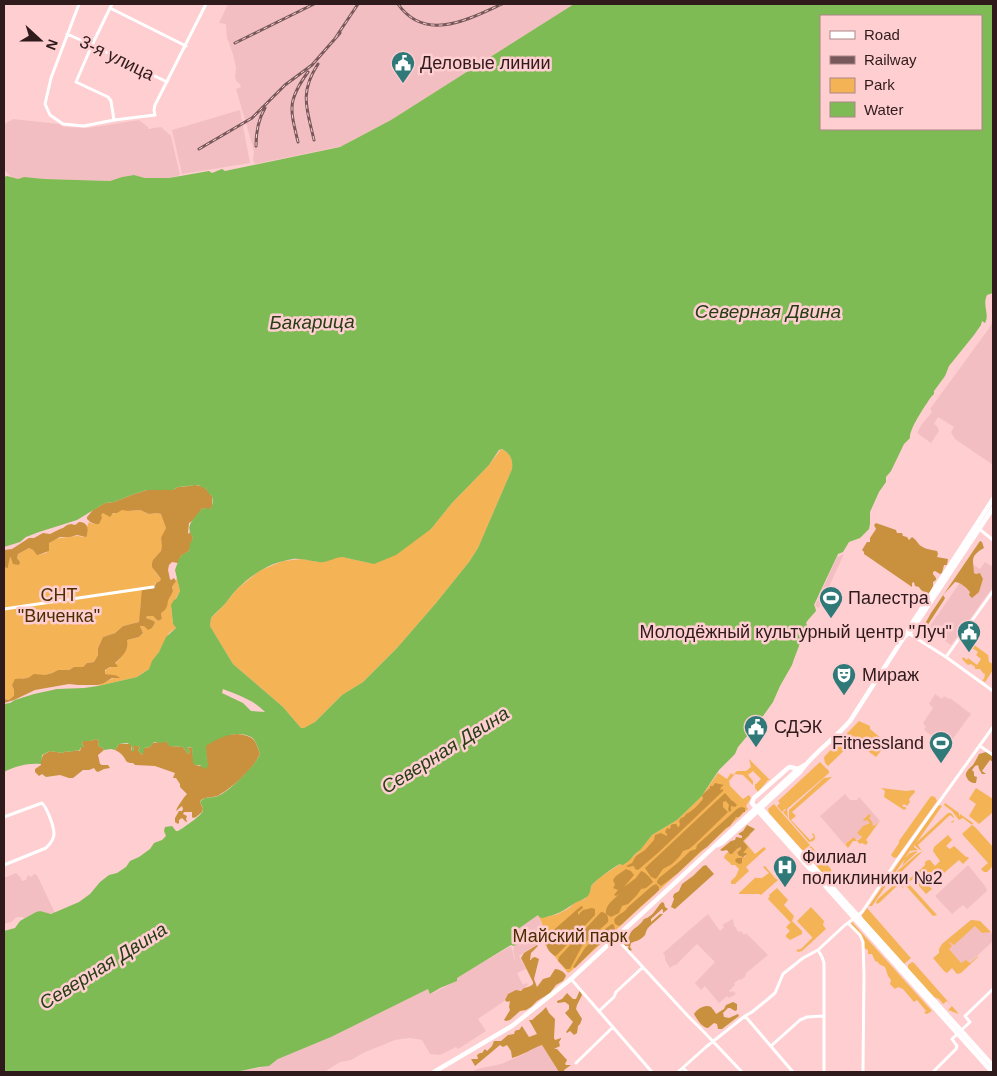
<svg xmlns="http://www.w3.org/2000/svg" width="997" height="1076" viewBox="0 0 997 1076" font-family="Arial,sans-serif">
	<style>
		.built { fill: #f3bec1 }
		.green { fill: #f4b355 }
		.forest { fill: #c9913e }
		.water { fill: #7fbb54; fill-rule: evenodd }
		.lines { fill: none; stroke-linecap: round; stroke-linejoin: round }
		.street { stroke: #fff; stroke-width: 3 }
		.secondary { stroke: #fff; stroke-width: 4.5 }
		.primary { stroke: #fff; stroke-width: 4.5 }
		.rail-casing { stroke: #77595b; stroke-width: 3 }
		.rail { stroke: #feced1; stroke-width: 1; stroke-dasharray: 4; stroke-linecap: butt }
		.labels { text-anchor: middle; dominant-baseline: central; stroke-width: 5; stroke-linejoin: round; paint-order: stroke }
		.street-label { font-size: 18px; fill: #2f1a1c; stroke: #feced1 }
		.poi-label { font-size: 18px; fill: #2f1a1c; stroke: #feced1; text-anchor: start }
		.park-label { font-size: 18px; fill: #4b2e00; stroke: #feced1 }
		.water-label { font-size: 19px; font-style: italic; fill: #273e15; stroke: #feced1 }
	</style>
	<rect width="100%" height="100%" fill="#feced1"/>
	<!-- built -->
	<path class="built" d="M228,4h346l-183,116 -44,23v2l-92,19 -2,-5 1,-8 -18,-62 5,-2 -1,-3 -3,-2 -2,-4 1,-10 -3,-14 -4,-10h1l-3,-5 -1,-15 -7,-1z
		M240,110l10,53 -68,11 -10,-44z
		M13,119l46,5 5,3 24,1 51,-8 9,7v2l13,-2 10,9 9,39 -11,3h-24l-11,-3 -12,2 -12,4 -65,-2 -21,-2 -6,2 -6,-1 -8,-9v-45z
		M993,319v146l-38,-26 -4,-7 3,-5 -16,-10 -4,7 3,2 2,5 -8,12 -14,-10 5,-9 10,-12 -2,-3 60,-82z
		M844,554l-25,54 -4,-2 22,-49z
		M985,562l8,5v20l-42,58 -23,-16 33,-48 18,11 4,-13 -3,-4 -6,-2 -2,-9 8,5z
		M935,694l7,5 2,-3 5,3 1,-1 21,16 -24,33 -23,-17 2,-3 -3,-4 10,-15 -4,-4z
		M845,794l5,6h7l2,-3 21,24 -23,19 -3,-3 -10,7 -24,-28z
		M968,865l17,21 2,5 -20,18 -4,-4 -11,9 -17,-18z
		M16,873l4,4 2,4 4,-1 2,-5 3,2 3,-3 3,1 18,38 -6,1 -9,-3 -4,1 -12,7 -1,-2h-6l-6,5 -5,1 -2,3v-48z
		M708,914l12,17 4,-4 -2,-2 11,-6 1,7 3,2 -1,1 3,3 2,-1 3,4 2,-2 22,22 -23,19 1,2 -5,4 -1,-1 -6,4 1,2 -6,6 1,1 3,-1 3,3 -7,4 -2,-2 -8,7 -14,-17 -4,4 -6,-7 20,-21 -18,-18 -21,21h-2l-4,3 -5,-8v-4l-2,-3z
		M538,915l7,17v8l-4,3h-2l-20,13 7,13 -9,4 6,12 4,-2 1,2 -50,34 8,12 -28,18 -2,-2 -16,8 -10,-1 -8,-14 -12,-2 -9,1 -6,1 -32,13 -12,7 -11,2 -16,10h-91l27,-4 7,-3 2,1 9,-7 53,-22 97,-48 3,5 23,-12 2,-4 55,-32 4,15v-2l-2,-9 1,-1v-3l8,-5 -5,-12z
		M971,920l9,1 13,14v6l-33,31 -18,-28z
		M542,1045l17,27h-87l5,-3 24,-5 21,-9 10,-6z"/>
	<!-- green -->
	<path class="green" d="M501,449c10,4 12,11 11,20l-34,79 -9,14 -33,41 -39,45 -34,34 -21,13 -27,27 -7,5 -4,1h-3l-18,-21 -50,-43 -23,-38 1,-8 12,-12 14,-17 22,-18 24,-10 19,-2 16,3h6l13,-5h5l28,6 61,-34 21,-26 37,-38z
		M124,509l4,2 12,-1 9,4 8,-1 4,1 5,13 -2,9 -3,2c1,5 2,9 0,13 -1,2 -3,4 -5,6 -7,8 -1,15 5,22v2l-6,2 -1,5 -5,1c-13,15 -6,17 -10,33l-16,4 -8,7 -12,4 -5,11v7l-4,7 -7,1 -4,4h-9l-5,3h-11l-6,3 -7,2 -14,1 -2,2h-7l-10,7 2,5v7l-5,3 -5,-1v-132h3l2,-10 11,5 -3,-4 1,-4 11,-6 4,2 5,5 8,-2 3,-3 -1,-6c6,-5 11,-6 19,-7 6,0 9,-2 16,0l5,-4 -1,-6 2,-5 4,2 8,-4v-6l2,-1 9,1z
		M177,578l3,13 -9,16 2,17 3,4 -7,5 -10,19 -8,12 -1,4 -13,9 -39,9 2,-2 14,-6v-3h-4l-5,-1v-2c4,-6 -1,-1 6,-5 8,-5 17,-17 16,-27l12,-3 4,-4 -3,-7 2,-1 10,3 3,-5 -1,-2 -8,-3 1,-2h6l5,5 4,-2 -1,-6 12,-22 -1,-3z
		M973,644l15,11 1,7 4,2v6l-8,12 -3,-2 2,-1 1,-5 -2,-1 -3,-4h-5v-2l-4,-3 -3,1 -6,-6 1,-2 4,3 1,-2 9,7 4,-6 -5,-4 2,-3 -7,-5z
		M859,721l11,5v3l17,14 -11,14 -22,-16 -26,25 -3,-3 -1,-6z
		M749,759l21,21h-2l-10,12 -3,-4v-4h1l5,-5 -8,-8 -5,4 5,6v4l-10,-10 -8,-1 -6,7 1,5 13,13 6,-4 2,3 -5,8 2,3 -178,163 -2,1 -25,-31c4,-8 0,-17 -4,-25h8l11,-3 11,-6 8,-7 8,-2 5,-7 1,-6 9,-9 36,-23 16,-19 25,-15 24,-23 17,-24 9,6 4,-6 2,2 4,-4h9l5,-4z
		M820,762l9,9v2l-42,36 1,9 -5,-6 3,-2 -1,-1 -3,3 -5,-6 3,-3 -2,-2z
		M832,777l-40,35 4,4 -5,4 19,20 4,-3 -2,-3 1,-1 2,3v3l-2,2 -4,1 -20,-23v-9l35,-32z
		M881,788l25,3 8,-1 1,2 -6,7 1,3 -3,4 -3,-2 -2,2 5,2 -3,2 -20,-13 1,-6z
		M976,788l17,11v13l-14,12 -10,-8 7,-12 -7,-5z
		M931,796l4,1 2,4 -40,56 -3,1 -3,-3 8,-12v-2z
		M945,803l14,10v4l1,-3 13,9 -1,2 3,2 18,20v21l-1,-1 -5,5h-3l-3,-3 7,-6 -26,-29 1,-1 26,30 -26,-30 9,-8 -9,-7 -4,2 -7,-9 -8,-6z
		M774,804l36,41 -6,5h-2l-33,-37 -1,-4z
		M938,805l4,1 -25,36 31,-29h3l3,4v4l-2,2 -1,-1 3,-2v-2l-4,-3 -32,30 3,5h-1l-6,-5v2l4,3 -8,1 -5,7 5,-5 7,-2v1l-15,14 3,-7 -11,15 23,-20 6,-3 -28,27 1,3 3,1 1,-2 2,1 -1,3 3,5 -5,-5 -20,19 -2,1 -1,-2 2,-3 17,-15 3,-1 -6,-6 -20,29h-3z
		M869,814l2,2 -2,2 4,5 -1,1 2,2 5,-4 -13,18 2,2 -2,3 -4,-2 -2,1 -3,-3h-4l-5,7 -3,-4 9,-7 3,4 5,-4 -5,-4 6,-7 7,-3 -3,-3 -3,1 -1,-1z
		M749,834l1,1 -6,6 11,13 9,-7 2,2 -20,18 3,4 -14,13h-4v-3l5,-5 3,-7 -4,-4h-4l-1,-2 -6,-5 1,-3 4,-4 1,3 3,-1 4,-4 4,-2 1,1 -5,6 2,2h3l-1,2 1,3v-3l4,-2v-3h-3v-1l5,-5 -5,-6z
		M948,835l4,5 -6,6 4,3 4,-3 12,11h2l1,1 -6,6 -4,-4 -30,26 3,3 -6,5 -13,-15 -5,4 29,32 -4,1 -26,-29 -1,-4 12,-13h2l5,-5v-3l3,-2h2l5,6 5,-5 -7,-10 1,-4z
		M811,846l20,23 1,11 -6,-2 -20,-23 -1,-4z
		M765,866l10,12 3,2 -17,15 -2,-1h-20v-1l17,-16v1h6l7,-5 -6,-6z
		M777,888l11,12 -4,5 10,11 -2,5 10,10v3l-12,6 -4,-3v-2l4,-4 -4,-4 5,-5h-1l-22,-23 2,-3 -1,-1z
		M811,907l13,14 -1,4 3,4 -24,22 -4,1 -2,-2 5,-1 11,-11v-1l-15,-16z
		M867,908l42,48 2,2 -7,6 -2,-2 -39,-43 -1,-4z
		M971,920l9,1 11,11 -9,1 -7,-7 -21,19 -6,-4 4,5 -3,3 12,14 5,-3 4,3 8,-7v1l-17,16 -4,1 -5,-6 -5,5 -3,-2 -11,-13 6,-5v-4l3,-5z
		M852,922l80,89 -5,3 -3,-1 2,-2 -9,-11 -3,2 -11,-13 -5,-2 -3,2 -5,-5 1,-4 -3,-4 -3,-9 -6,-3 -1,-2 -3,-1 -3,-7h-4v-4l-4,-2 -1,-10 -12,-14z
		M912,962l2,1 45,51 -11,-4 4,-4 -5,-5 -4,3 -4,-5 -5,-2 -26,-28v-4z"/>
	<!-- forest -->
	<path class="forest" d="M194,485c4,0 9,1 12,4 3,3 3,5 6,7v11l-3,3 -6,-2c-5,5 -9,13 -14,15l-1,10 1,1 1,-3 3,7 -4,13 -8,5 -3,7 -6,-1 -3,3 -1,5 2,9 1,1 3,-2 2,3 -4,6 1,4c-1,3 -4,7 -5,10 -1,6 -1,8 -7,12l1,6 -4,2 -5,-5h-6l-1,2 8,3 1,2 -3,5 -4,2 -4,-4h-4l3,7 -4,4 -12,3c2,10 -4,16 -12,23l3,3 -2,1h-6l-5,3v4c5,1 11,0 15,4h-8l-8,5 -6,2h-20l-9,-1 -34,6 -21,10 -10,3v-4l5,1 5,-4v-6l-2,-5 3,-6 13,-1 6,-4 11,1 7,-2 6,-3h11l5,-3h9l4,-4 7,-1 4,-7v-7l5,-11 12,-4 8,-7 16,-4 3,-33 12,-1 2,-5 4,-2 1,-2 -9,-12v-4l1,-3 8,-9 1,-5 -1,-8 5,-10 -5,-14 -4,-1 -8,1 -9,-4 -12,1 -6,-1 -5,3h-4l-3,4 -7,-4 -2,2 1,3 -3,6c-6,0 -8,-1 -12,-5v-2l6,-7 12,-7 9,-1 20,-8 13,-4h26l5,-3 12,-1z
		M79,522c8,-1 11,8 7,15l-9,-2 -7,2h-10l-11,6v8l-11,4h-1l-4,-5 -4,-2 -11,6 -1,4 3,4 -1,3 -6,-1 -2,-6 -1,-1 -2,9v2l-4,-1v-17l8,-1 17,-11h5l9,-5 7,1 10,-5 3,-1 4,-3 4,-1 4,1z
		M876,523l20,7 1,3h5l1,3 4,1 2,3 3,-3c5,3 5,6 9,9 4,3 11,4 16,5l1,3 -1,3 11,2 -1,6h-3l-2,8 -2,1 -5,-3 -2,1v2l3,4v2l-3,2v4l-4,8c-3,0 -9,-4 -10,-7l-4,-1 -1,-4 -2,1v4l-48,-33v-2l-2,-2 5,-8h3v-4l6,-9 -2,-4z
		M980,541l2,1 2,6c-14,8 -11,11 -10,25l2,1 4,-1 3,6 -4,13 -7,6 -3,-3 1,-3c-3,-4 -10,-10 -15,-10l-12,13 2,3 -1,2 -17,26v3l1,3 -7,-1 10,-18z
		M237,734c17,2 18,5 23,20 -7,15 -23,29 -36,38 -1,0 -6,4 -7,4 -6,2 -9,0 -16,4l-1,2 3,7 -1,3 -6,5 -3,1 -1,-1v-5h-8l-1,2 4,2 -1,3 1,3h-1l-4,-4 -3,2v3l-1,1 -3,-2v-4l4,-7h3l1,-2 -1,-3 -6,5c1,-4 8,-14 11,-17l-7,-7v-3l-4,-6h-3l2,-5 -20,-7 -20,-1 -2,-2c-8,0 -6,-2 -10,-7 -2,-3 -6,-5 -8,-6l4,-6h12v6l3,1 -1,-5h5l2,2 -2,2 4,5 2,-7 6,-1 3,-4 13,-2 4,5 13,1 5,7 2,-2 -3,-5 5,1 1,7v6l2,4 6,1 6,-5 -2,-14 1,-3 18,-9z
		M96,739l3,2 -1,5 5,2 1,2 -6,5 2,9 2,1h6l2,3 -6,1 -6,3 -2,-1 -2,-3 -5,2h-6l-10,8h-4l-9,-3 -14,2 -4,-3 -3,2 -4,-4v-3l6,-4v-5l2,-5 7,-4 13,2 3,-2 4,1 6,-2 2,1h2l1,-4h3l-2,-4 1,-2h7z
		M986,752l7,4v6l-3,-2 -8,11 4,3h-4l-3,-5 -1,-4 -3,1 -3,4 2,2v4l3,1 -1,6h-3c-2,-1 -5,-2 -6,-5 -4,-5 3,-10 6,-13 2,-3 4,-7 6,-11z
		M715,783l9,2 -3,2 -1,3 3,-1v2l-64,61 -21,18 -3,-1 -1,-3 -6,1 -2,-1 6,-3 4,-7 9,-6 9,-10 1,-5 6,-2 6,3v-2l-2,-2 2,-4 3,1 1,-4 2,-1h3l2,3h1l1,-3 -1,-3 2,-3 3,-1 2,-3c7,-3 12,-9 17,-15l-1,-4 8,-7v-2h3z
		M725,793l7,8h1l4,4 -2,2 -4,-1v5l-2,1 -1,-3 1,-4 -3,-4 -3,1v5l5,5 -33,32 -6,5 -6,2 -3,5 -8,8 -9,5 -7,10 -5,-2 -6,-9z
		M741,807l4,1v4h-2l-4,5h-3l-6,9 -4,2 -19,19 -6,4 -23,22 -17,13 -4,-3v-2l2,-3 21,-17 10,-10 6,-2 1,-4 40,-36z
		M747,825l8,4 -12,12 5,6 -5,6h3l1,1 -5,4v5l-3,1 -3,-2 -1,-2 2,-2h4l1,-2h-3l-2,-3 4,-4v-2l-4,2 -5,5h-2l-3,-4 -5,1 -2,-1 11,-9 4,-1 1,-3 6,1v-2l-4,-2 5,-3z
		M706,865l8,9 -39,35 -4,-2 3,-8 -1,-2 1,-3 5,-3 3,-7 11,-8 10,-10z
		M626,869l5,2 3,4 -10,12 12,-9 5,-7c4,1 10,7 12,11l-7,6 -5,1 -4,6 -9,9 -6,2 -3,7 -8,4 -5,-3c-1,-10 8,-14 13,-20l-3,2 -2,-1 4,-5 -5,-2 2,-3 -2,-5 3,-4z
		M656,884l3,3v3l-4,4 -16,14 -18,17 -2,1 -4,-2 -1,-4c3,-6 11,-7 14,-13l24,-21z
		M662,902l2,1 1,4 3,2 -5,4v-3l-1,-1 -11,10v3l9,-8h3c-4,5 -11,9 -15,14 -2,2 -2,5 -3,7 -4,5 -9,6 -14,8l-1,4 2,3 -3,1 -1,-3 1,-2h-4l-1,-2c5,-4 4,-7 7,-12 4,-5 9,-6 13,-13 10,-3 11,-10 18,-17z
		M581,906l2,1v1l-5,4v3l5,-5 9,-2 3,1v6l-38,40 -2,1c-9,-6 -10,-11 -7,-21z
		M601,912c6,0 8,6 7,10l-26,24 -12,23h-4l-8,-8 1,-4z
		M612,924l2,1 1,6 -7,5 -5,6 -7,5 -21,21 -2,-1 12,-19 16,-16z
		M537,945l1,1 -7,7 -1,7h1l1,-2 3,-1 4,2 -5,20 3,8 6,-8 7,-2 5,-8c4,0 10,3 11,7l-3,5 -7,4 -6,8 -13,8 -6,6 -5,3 -6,1 -10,9 -4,1 -2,-1 6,-10 -1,-3 1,-6 -3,1 -2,-2 3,-6 8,-4 5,1c3,-5 9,-3 12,-7v-2l-12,-24 3,-5z
		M580,990l2,5 -5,10 -1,4 6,10 -2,5 -2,2 -1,7 -3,2 -4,-4 -3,2 -1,-1 7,-10 -8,-9 4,-4v-4l-4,-3 -7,1 -1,-1v-1l5,-2 5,-6 6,6h3z
		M733,1002l4,2v6l-2,1 -5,-3h-2l-5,5 1,4 5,1 9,-4 1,2 -17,13h-4l-1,-5 -3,-1 -6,5c-6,0 -11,-9 -14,-14 3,-5 11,-10 17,-7 2,2 4,5 5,7l8,-5 2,-4z
		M546,1007l3,6 6,6 -1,19 1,2 6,-2v1l-2,3 1,4 -6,3h3l10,11 -2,4 1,1h5l-7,5 1,2h-6l-17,-27c-11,4 -19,10 -30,13l-1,-7 -4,-6 -4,2 -3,-2 -25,21 -4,-7h7l-1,-4 3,-2h2l3,-4 2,2 5,-5 2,-5h7l7,-6 6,-1 1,-3 2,-1h2l3,-4 7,11 8,-3 -8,-14h3c5,-5 10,-8 14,-13z"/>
	<!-- water -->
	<path class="water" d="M574,4h419v289l-6,2c-5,11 3,19 -2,28l-3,-2 -1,4 -7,10 -25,31 -4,10 -11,15v3l-3,3c-6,9 -22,32 -21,41l-6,6 -13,27 -5,6v5l-7,10 -9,20v12l-1,5 -9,9 -11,4 -6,10 -5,2 -24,51 1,2 1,4 -8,9 -2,3 1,2 -13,34 -2,6 -12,21 -7,16 -15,21 -20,24 -3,7 -16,16 -18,27 -24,23 -25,15 -11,14 -8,7 -3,4 -7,5 -3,-1c-9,5 -23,15 -29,22 0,2 -1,7 -2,8 -2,5 -9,6 -14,9 -12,8 -18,12 -33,15l-3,-1 -1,-2 -20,14 6,10 -10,7 -3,-1 -54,33v3l-17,7 -10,6 -2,-5 -97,48 -53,22 -9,7c-9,0 -25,5 -36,6h-229v-141l11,-3 5,-7 16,-9 4,-1 11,3 28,-12 11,-8 10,-12 9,-7 8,-2 9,-6 4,-6 9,-4 11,-8 4,-6 8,-3 4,-4 -2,-5 1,-4 7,-1 4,5h2c5,-3 25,-16 25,-21 0,-3 -2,-6 -3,-8 6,-7 11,-3 18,-6 12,-5 37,-30 42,-42 -2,-6 -4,-14 -9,-17 -14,-8 -34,1 -45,9l1,14 1,4 -1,4 -3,1 -4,-4h-5l-2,-2 -1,-15 -3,-1h-2l3,5 -2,2 -5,-7 -14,-1 -3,-5 -4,2 -8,-1 -4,5 -6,1v3l-2,4 -4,-5 2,-2 -2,-2h-5l1,5 -2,1 -1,-7 -4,-2 -8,1 -4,6 -4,-1 -7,1 -1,-2 -5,-2 1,-5 -3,-2 -6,2h-7l-1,2 2,4h-3l-2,4 -3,-1 -5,2 -5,-1 -3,2 -13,-2 -8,4 -1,9c-14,-1 -25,2 -37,8v-68l6,-1 5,-3 19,-6 23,-5 27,-1 14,-2 39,-9 12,-8 3,-8 7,-9 7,-15 10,-9 -3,-4 -2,-19 3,-5 2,-1 4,-8 -5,-21 4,-11 3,-4 7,-4 1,-7 3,-6c-2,-4 -5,-9 -3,-13 1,-4 9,-13 13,-17l7,1c3,-4 3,-8 2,-13l-3,-2 -3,-5 -8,-4 -20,2 -5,3h-26l-13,4 -20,8 -9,1 -28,17 -38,12 -13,5 -6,5 -16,5v-370l3,-1 11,3 6,-2 21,2 65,2 12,-4 12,-2 11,3h24l40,-7 3,2 10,-4 3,2 115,-24 51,-27zM821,16h160v113h-160zM502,449c9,5 11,11 10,20l-34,79 -9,14 -33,41 -39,45 -34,34 -21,13 -27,27 -11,6h-3l-18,-21 -50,-43 -23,-38 1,-8c3,-4 7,-7 11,-11 5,-5 9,-12 15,-18 15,-15 34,-27 56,-30 11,-1 22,4 31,3 6,-1 12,-5 18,-5l32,7 22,-9 35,-26 21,-26 37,-38 10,-15zM223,689c15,6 31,11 42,23l-14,-1 -8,-8 -21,-10z"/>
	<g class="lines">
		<!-- street -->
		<path class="street" d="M79,4l-28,74 -6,26 5,11 13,9 21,2 30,-6 41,-5 -1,-5 1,-5 51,-101
			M112,4l-20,41 -16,37 32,15 3,4 3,19
			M110,8l76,38
			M67,34l25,11 75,37
			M978,528l15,12
			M4,609l149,-22
			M908,633l38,24 47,34
			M946,657l47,-66
			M980,746l13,9
			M4,817l38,-14c5,5 12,23 12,31 0,5 -4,10 -8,14l-42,17
			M848,923l12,12 3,7 1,32 -1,98
			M616,938l72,78 16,16 38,40
			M818,950l4,7 2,6v109
			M571,979l81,93
			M599,1011l15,-14 2,-5 27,-25
			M745,1016l48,56
			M771,1046l29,-26 7,-3 16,-1
			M576,1063l37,-36
			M683,1068l4,4
			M678,1072l28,-25 39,-31 7,-4 16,-13 7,-6 8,-19 20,-16 15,-8 27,-25 3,-2 14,-11 34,-50 97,-135
			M933,1072l23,-23 1,-3 -5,-7 18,-17 -5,-6 28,-27"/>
		<!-- secondary -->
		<path class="secondary" d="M756,808l-4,-5 2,-5 34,-30 2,-1 8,2
			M761,808l232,258
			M758,811l234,261"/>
		<!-- primary -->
		<path class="primary" d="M908,632l1,-4 84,-129
			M718,845l5,-3 26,-23 51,-47c14,-20 35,-33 50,-51l54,-84 8,-7 81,-122
			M434,1072l78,-46 59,-47 227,-210 7,-4"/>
		<!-- rail casing -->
		<g class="rail-casing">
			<path id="rail" d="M398,4c27,39 71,15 104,0
				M336,37l22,-33
				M235,43l79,-39
				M314,140c-7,-31 -15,-47 4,-76
				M298,142c-8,-33 -11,-41 10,-70
				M256,146c0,-13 2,-26 9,-38
				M199,149l53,-31 33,-33 27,-20 28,-32"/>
		</g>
		<!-- rail -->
		<use href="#rail" class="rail"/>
	</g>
	<!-- icons -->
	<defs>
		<g id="civic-pin" transform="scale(1.25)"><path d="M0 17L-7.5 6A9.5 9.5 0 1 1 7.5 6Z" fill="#2f7978" stroke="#feced1"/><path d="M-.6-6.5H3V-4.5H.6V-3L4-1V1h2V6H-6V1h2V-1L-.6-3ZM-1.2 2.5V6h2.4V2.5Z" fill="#fff"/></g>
		<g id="stadium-pin" transform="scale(1.25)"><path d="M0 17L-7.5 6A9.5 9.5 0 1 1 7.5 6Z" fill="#2f7978" stroke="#feced1"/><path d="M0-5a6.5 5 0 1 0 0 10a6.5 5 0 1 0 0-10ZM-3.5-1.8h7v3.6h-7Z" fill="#fff"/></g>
		<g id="theatre-pin" transform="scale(1.25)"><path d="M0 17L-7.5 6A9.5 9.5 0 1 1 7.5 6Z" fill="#2f7978" stroke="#feced1"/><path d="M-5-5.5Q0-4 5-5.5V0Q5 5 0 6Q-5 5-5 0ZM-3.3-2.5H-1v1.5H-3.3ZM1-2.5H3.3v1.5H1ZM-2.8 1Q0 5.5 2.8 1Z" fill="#fff"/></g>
		<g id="hospital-pin" transform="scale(1.25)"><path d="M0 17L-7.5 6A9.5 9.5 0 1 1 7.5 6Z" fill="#2f7978" stroke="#feced1"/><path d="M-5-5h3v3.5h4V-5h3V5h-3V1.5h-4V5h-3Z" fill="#fff"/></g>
	</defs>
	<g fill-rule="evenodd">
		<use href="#civic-pin" x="403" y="63"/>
		<use href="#stadium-pin" x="831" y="598"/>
		<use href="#civic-pin" x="969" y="632"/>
		<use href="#theatre-pin" x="844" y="675"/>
		<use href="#civic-pin" x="756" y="727"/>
		<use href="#stadium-pin" x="941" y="743"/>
		<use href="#hospital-pin" x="785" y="867"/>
	</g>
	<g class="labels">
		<!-- street labels -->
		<g class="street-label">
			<text transform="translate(117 58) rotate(26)">3-я улица</text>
		</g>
		<!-- poi labels -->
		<g class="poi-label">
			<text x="420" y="63">Деловые линии</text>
			<text x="848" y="598">Палестра</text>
			<text x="952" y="632" text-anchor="end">Молодёжный культурный центр "Луч"</text>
			<text x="862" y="675">Мираж</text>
			<text x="774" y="727">СДЭК</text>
			<text x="924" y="743" text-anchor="end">Fitnessland</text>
			<text x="802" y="857">Филиал<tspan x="802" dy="21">поликлиники №2</tspan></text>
		</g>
		<!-- park labels -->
		<g class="park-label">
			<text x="59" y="595">СНТ<tspan x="59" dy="21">"Виченка"</tspan></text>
			<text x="570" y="936">Майский парк</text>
		</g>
		<!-- water labels -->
		<g class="water-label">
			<text x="768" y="311">Северная Двина</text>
			<text transform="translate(312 322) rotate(-1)">Бакарица</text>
			<text transform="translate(445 750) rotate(-32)">Северная Двина</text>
			<text transform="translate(103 966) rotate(-32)">Северная Двина</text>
		</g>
	</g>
	<!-- border -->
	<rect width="997" height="1076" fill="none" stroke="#2f1a1c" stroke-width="10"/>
	<!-- legend -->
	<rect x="820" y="15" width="162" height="115" fill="#feced1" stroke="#ab8689"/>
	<rect x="830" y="31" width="25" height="8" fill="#ffffff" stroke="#ab8689"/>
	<text x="864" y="40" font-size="15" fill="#2f1a1c">Road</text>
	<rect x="830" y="56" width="25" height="8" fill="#77595b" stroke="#ab8689"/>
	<text x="864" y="65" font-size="15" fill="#2f1a1c">Railway</text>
	<rect x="830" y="78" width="25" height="15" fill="#f4b355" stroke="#ab8689"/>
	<text x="864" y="90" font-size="15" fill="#2f1a1c">Park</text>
	<rect x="830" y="102" width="25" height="15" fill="#7fbb54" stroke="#ab8689"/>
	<text x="864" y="115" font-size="15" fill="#2f1a1c">Water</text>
	<!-- north arrow -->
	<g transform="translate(40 40) rotate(111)" stroke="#feced1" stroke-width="4" paint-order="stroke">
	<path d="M0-4L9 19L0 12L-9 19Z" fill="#2f1a1c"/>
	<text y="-8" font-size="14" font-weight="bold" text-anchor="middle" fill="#2f1a1c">N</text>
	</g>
</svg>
